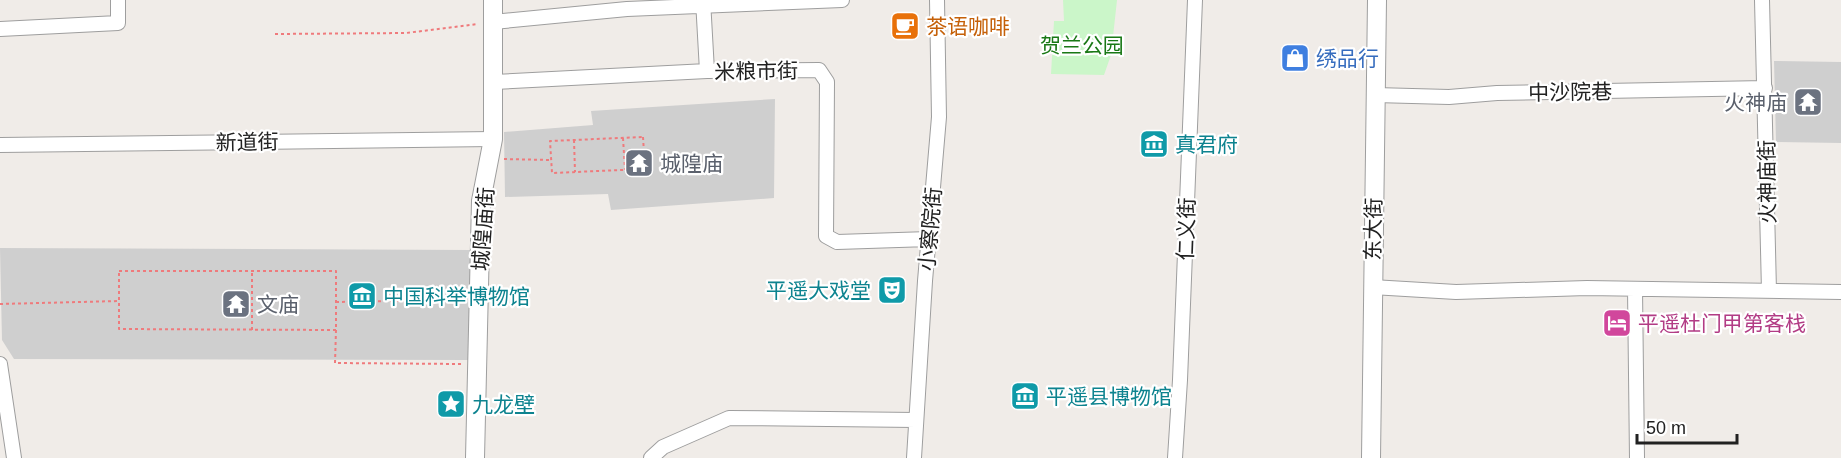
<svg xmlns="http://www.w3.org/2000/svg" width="1841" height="458" viewBox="0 0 1841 458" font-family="Arial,'Noto Sans SC',sans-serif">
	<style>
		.religious { fill: #cfcfcf }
		.park { fill: #cbf6c9 }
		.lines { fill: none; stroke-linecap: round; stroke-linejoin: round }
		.minor-casing { stroke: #9e9e9e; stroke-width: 16 }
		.tertiary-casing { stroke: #9e9e9e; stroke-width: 20 }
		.path { stroke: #ef7a7c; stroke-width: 2; stroke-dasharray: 3 3; stroke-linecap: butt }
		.minor { stroke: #fff; stroke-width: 14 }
		.tertiary { stroke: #fff; stroke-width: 18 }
		.labels { text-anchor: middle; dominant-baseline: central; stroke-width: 4.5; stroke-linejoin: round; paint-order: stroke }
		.food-label { font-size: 21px; fill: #c56008; stroke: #fff; text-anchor: start }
		.park-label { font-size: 21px; fill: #197815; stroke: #fff }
		.shop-label { font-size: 21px; fill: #366cbe; stroke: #fff; text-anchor: start }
		.street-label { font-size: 21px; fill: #212121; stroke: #fff }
		.worship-label { font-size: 21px; fill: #5b616d; stroke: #fff; text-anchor: start }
		.culture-label { font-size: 21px; fill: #0d838f; stroke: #fff; text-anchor: start }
		.hotel-label { font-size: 21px; fill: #b23c85; stroke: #fff; text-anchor: start }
	</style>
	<rect width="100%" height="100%" fill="#f0ece8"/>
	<!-- religious -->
	<path class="religious" d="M1774,61l67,1v81l-65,-1z
		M775,99l-1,99 -163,12 -3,-16 -103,3 -1,-65 89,-7 -2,-14z
		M0,248l470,2v110l-456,-1 -12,-19z"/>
	<!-- park -->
	<path class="park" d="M1063,0h54l-6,55 -7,20 -53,-1 3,-53h10z"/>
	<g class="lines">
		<!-- minor casing -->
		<g class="minor-casing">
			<path id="minor" d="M703,0l4,71
				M1762,0l7,291
				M493,22l134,-13 215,-9
				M0,29l118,-6v-23
				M494,82l213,-11 112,-1 8,12 -1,154 11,6 92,-3
				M1375,95l74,2 48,-4 268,-5
				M0,145l493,-6
				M1372,287l84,5 131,-4 254,4
				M1635,289l2,169
				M0,364l14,94
				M651,458l12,-11 66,-29 187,2
				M914,458l11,-177 14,-164 -2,-117
				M1175,458l5,-78 15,-380"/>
		</g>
		<!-- tertiary casing -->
		<g class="tertiary-casing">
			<path id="tertiary" d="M475,458l6,-257 12,-62v-139
				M1371,458l6,-458"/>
		</g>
		<!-- path -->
		<path class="path" d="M275,34l131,-1 72,-9
			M643,137l2,32 -93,4 -2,-32z
			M623,138l2,32
			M574,140l1,32
			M504,159l47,1
			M119,271h217v59l-217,-1z
			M336,302l103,-2
			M0,304l119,-3
			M252,330v-59
			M336,330l-1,33 126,1"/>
		<!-- minor -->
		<use href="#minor" class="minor"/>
		<!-- tertiary -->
		<use href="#tertiary" class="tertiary"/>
	</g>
	<!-- icons -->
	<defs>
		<g id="cafe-square" transform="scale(1.5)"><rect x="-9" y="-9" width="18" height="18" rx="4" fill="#e8710a" stroke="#fff"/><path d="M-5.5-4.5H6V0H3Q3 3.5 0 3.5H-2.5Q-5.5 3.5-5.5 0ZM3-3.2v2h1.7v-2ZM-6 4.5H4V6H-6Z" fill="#fff"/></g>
		<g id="shop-square" transform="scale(1.5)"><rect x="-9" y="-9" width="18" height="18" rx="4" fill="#3f7fe0" stroke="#fff"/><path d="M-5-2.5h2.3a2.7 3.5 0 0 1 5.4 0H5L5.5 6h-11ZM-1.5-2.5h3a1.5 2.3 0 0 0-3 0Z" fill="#fff"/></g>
		<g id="temple-square" transform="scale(1.5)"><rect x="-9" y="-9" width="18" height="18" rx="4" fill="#6b7280" stroke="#fff"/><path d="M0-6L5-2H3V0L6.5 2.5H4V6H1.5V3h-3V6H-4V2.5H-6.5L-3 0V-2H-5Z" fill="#fff"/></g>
		<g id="museum-square" transform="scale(1.5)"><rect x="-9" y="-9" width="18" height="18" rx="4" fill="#0f9aa8" stroke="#fff"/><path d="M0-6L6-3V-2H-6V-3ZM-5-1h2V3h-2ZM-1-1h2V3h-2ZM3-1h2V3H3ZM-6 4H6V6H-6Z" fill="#fff"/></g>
		<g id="theatre-square" transform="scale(1.5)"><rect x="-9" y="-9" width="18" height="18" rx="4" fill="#0f9aa8" stroke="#fff"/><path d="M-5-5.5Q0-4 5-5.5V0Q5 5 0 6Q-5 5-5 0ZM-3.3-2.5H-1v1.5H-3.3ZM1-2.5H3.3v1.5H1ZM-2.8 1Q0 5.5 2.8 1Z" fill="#fff"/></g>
		<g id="hotel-square" transform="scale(1.5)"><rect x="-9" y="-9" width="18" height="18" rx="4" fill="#d1479c" stroke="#fff"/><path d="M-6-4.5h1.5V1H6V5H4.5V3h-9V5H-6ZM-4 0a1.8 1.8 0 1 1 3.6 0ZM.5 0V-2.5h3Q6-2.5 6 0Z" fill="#fff"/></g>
		<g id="sight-square" transform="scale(1.5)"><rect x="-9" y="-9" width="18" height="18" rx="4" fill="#0f9aa8" stroke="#fff"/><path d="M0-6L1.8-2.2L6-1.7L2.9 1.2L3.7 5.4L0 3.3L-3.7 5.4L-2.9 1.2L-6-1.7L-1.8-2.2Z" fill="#fff"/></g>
	</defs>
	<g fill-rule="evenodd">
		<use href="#cafe-square" x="905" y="26"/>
		<use href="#shop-square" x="1295" y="58"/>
		<use href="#temple-square" x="1808" y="102"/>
		<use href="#museum-square" x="1154" y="144"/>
		<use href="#temple-square" x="639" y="163"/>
		<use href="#theatre-square" x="892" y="290"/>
		<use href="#museum-square" x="362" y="296"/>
		<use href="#temple-square" x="236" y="304"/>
		<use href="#hotel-square" x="1617" y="323"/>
		<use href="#museum-square" x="1025" y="396"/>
		<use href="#sight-square" x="451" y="404"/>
	</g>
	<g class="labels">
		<!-- food labels -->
		<g class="food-label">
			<text x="926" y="26">茶语咖啡</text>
		</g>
		<!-- park labels -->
		<g class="park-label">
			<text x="1082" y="45">贺兰公园</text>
		</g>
		<!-- shop labels -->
		<g class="shop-label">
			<text x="1316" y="58">绣品行</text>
		</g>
		<!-- street labels -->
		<g class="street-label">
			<text transform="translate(756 71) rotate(-1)">米粮市街</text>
			<text transform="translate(1570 92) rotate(-1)">中沙院巷</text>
			<text transform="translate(247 142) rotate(-1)">新道街</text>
			<text transform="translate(1767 182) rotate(-91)">火神庙街</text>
			<text transform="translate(483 229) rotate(-86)">城隍庙街</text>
			<text transform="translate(930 229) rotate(-85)">小察院街</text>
			<text transform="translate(1186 229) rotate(-88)">仁义街</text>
			<text transform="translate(1373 229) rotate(-89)">东大街</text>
		</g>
		<!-- worship labels -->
		<g class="worship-label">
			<text x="1787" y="102" text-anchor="end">火神庙</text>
			<text x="660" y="163">城隍庙</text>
			<text x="257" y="304">文庙</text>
		</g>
		<!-- culture labels -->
		<g class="culture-label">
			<text x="1175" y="144">真君府</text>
			<text x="871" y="290" text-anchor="end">平遥大戏堂</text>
			<text x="383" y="296">中国科举博物馆</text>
			<text x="1046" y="396">平遥县博物馆</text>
			<text x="472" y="404">九龙壁</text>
		</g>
		<!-- hotel labels -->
		<g class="hotel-label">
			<text x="1638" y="323">平遥杜门甲第客栈</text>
		</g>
	</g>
	<!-- scale -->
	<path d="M1637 434v9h100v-9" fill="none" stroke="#212121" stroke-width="3"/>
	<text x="1646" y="434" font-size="18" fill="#212121" stroke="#ffffff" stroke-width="4.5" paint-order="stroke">50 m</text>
</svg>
